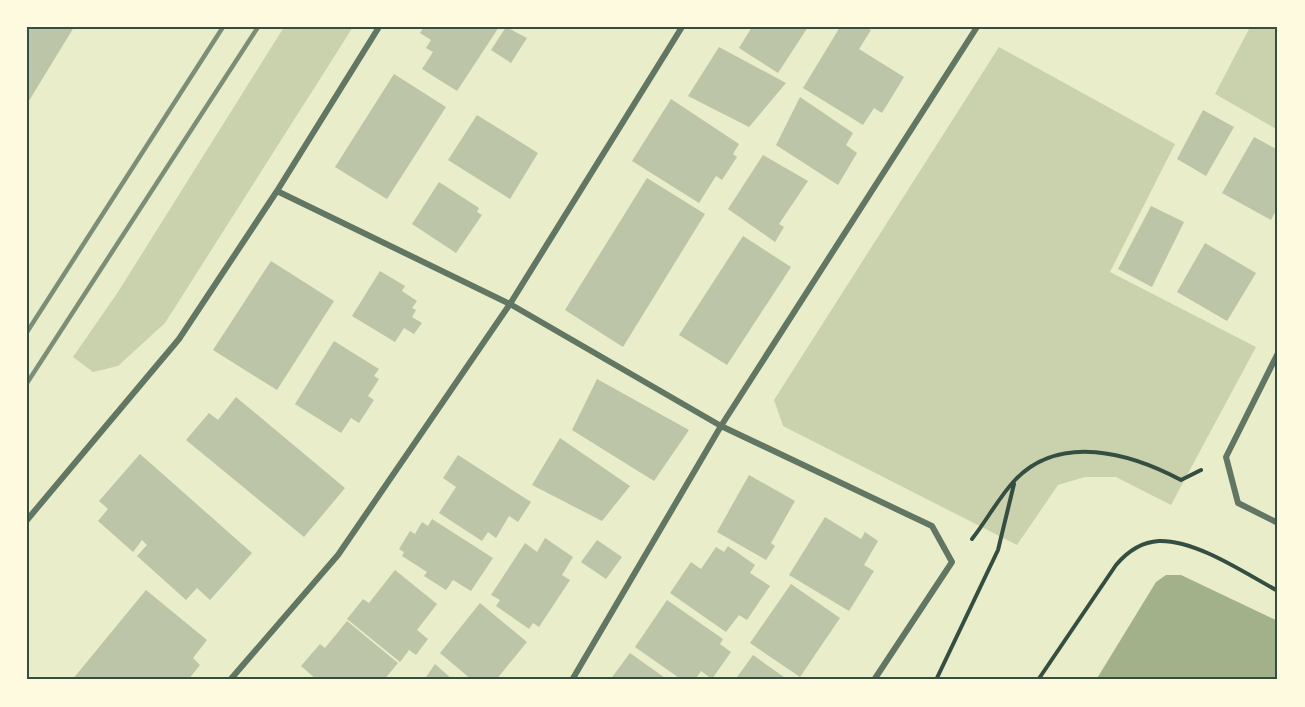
<svg xmlns="http://www.w3.org/2000/svg" width="1305" height="707" viewBox="0 0 1305 707" font-family="'IBM Plex Serif',serif">
	<style>
		.green { fill: #cad2ad }
		.water { fill: #a3b18a }
		.building { fill: #bcc5a7 }
		.lines { fill: none; stroke-linecap: round; stroke-linejoin: round }
		.path { stroke: #344e41; stroke-width: 4 }
		.minor { stroke: #617663; stroke-width: 6 }
		.rail { stroke: #7c8e77; stroke-width: 4.5 }
		.neatline { fill: none; stroke: #344e41; stroke-width: 2 }
	</style>
	<rect width="100%" height="100%" fill="#e9edc9"/>
	<!-- green -->
	<path class="green" d="M284,27h69l-188,296 -47,43 -25,6 -20,-15 45,-65z
		M1250,27h28v103l-63,-36z
		M999,47l176,97 -65,128 146,75 -85,158 -55,-28h-31l-27,8 -41,60 -234,-119 -9,-26z"/>
	<!-- water -->
	<path class="water" d="M1166,575h15l97,46v59h-182l60,-98z"/>
	<!-- building -->
	<path class="building" d="M27,27h47l-47,77z
		M424,27h75l-42,64 -35,-22 11,-17 -7,-4 5,-8 -11,-7z
		M506,27l21,11 -16,25 -20,-13z
		M752,27h56l-30,46 -39,-25z
		M840,27h25l6,3 -12,19 45,28 -22,36 -8,-5 -11,17 -60,-37z
		M719,47l67,36 -37,44 -61,-31z
		M394,74l52,33 -59,92 -52,-32z
		M800,97l53,36 -7,12 11,8 -19,32 -62,-40z
		M671,99l68,45 -6,10 4,3 -15,23 -6,-4 -17,27 -67,-42z
		M1203,110l31,17 -28,49 -29,-17z
		M477,115l61,38 -28,46 -62,-39z
		M1254,137l24,13v57l-7,13 -49,-27z
		M763,155l45,26 -29,43 5,3 -9,15 -47,-33z
		M647,178l58,36 -82,133 -58,-37z
		M439,182l40,26 -2,4 5,3 -26,38 -44,-29z
		M1151,206l33,16 -32,65 -34,-18z
		M743,236l48,31 -64,98 -48,-30z
		M1205,243l51,30 -29,48 -50,-29z
		M271,261l63,40 -57,89 -64,-40z
		M380,271l25,15 -3,5 15,10 -5,7 4,2 -4,7 10,6 -8,11 -10,-6 -9,14 -43,-26z
		M334,341l45,28 -5,7 5,3 -11,17 6,4 -15,23 -8,-5 -10,15 -46,-29z
		M597,379l92,51 -35,51 -82,-51z
		M236,397l109,91 -41,49 -118,-97 23,-27 9,7z
		M560,438l70,48 -28,35 -70,-36z
		M140,454l112,99 -42,47 -13,-12 -11,12 -49,-44 10,-11 -5,-5 -9,12 -35,-31 10,-12 -9,-8z
		M458,455l73,47 -13,20 -9,-6 -13,22 -8,-6 -6,9 -43,-28 17,-26 -13,-9z
		M749,475l46,26 -24,42 4,3 -9,14 -49,-28z
		M825,517l36,22 4,-7 13,9 -14,24 10,6 -25,40 -60,-36z
		M432,519l61,39 -22,33 -18,-11 -7,10 -22,-14 3,-4 -25,-16 2,-4 -5,-3 11,-18 5,3 7,-12 6,4z
		M545,538l28,19 -11,18 8,5 -31,47 -6,-4 -4,6 -33,-23 4,-6 -9,-5 34,-52 12,9z
		M597,540l25,17 -16,22 -25,-17z
		M728,546l27,19 -5,8 20,13 -23,34 -8,-5 -13,17 -56,-39 21,-31 10,7 15,-22 8,5z
		M395,570l42,34 -20,26 11,9 -12,16 -7,-5 -9,12 -53,-43 16,-20 6,4z
		M791,584l49,34 -40,59 -50,-34z
		M146,590l61,50 -14,18 7,7 -12,15h-116z
		M667,600l56,39 -3,5 11,8 -19,27 -11,-8 -6,9h-13l-47,-33z
		M480,603l47,39 -31,38h-24l-32,-27z
		M347,621l51,42 -14,17h-67l-16,-14 19,-22 5,4z
		M630,653l38,27h-58z
		M753,655l35,25h-53z
		M435,664l18,16h-29z"/>
	<g class="lines">
		<!-- path -->
		<path class="path" d="M972,539c15,-19 27,-42 43,-59 45,-47 115,-27 166,0l20,-10
			M936,680l62,-130 16,-66
			M1038,680l78,-115c11,-13 25,-23 43,-24 38,-1 87,33 119,50"/>
		<!-- minor -->
		<path class="minor" d="M277,191l102,-164
			M1278,353l-52,104 12,46 40,20
			M27,520l152,-181 98,-148 233,113 211,122 211,100 20,36 -78,118
			M230,680l108,-125 172,-251 172,-277
			M572,680l149,-254 256,-399"/>
		<!-- rail -->
		<path class="rail" d="M27,332l196,-305
			M27,383l231,-356"/>
	</g>
	<!-- border -->
	<rect width="1305" height="707" fill="none" stroke="#fefae0" stroke-width="57"/>
	<rect x="28" y="28" width="1248" height="650" class="neatline"/>
</svg>
